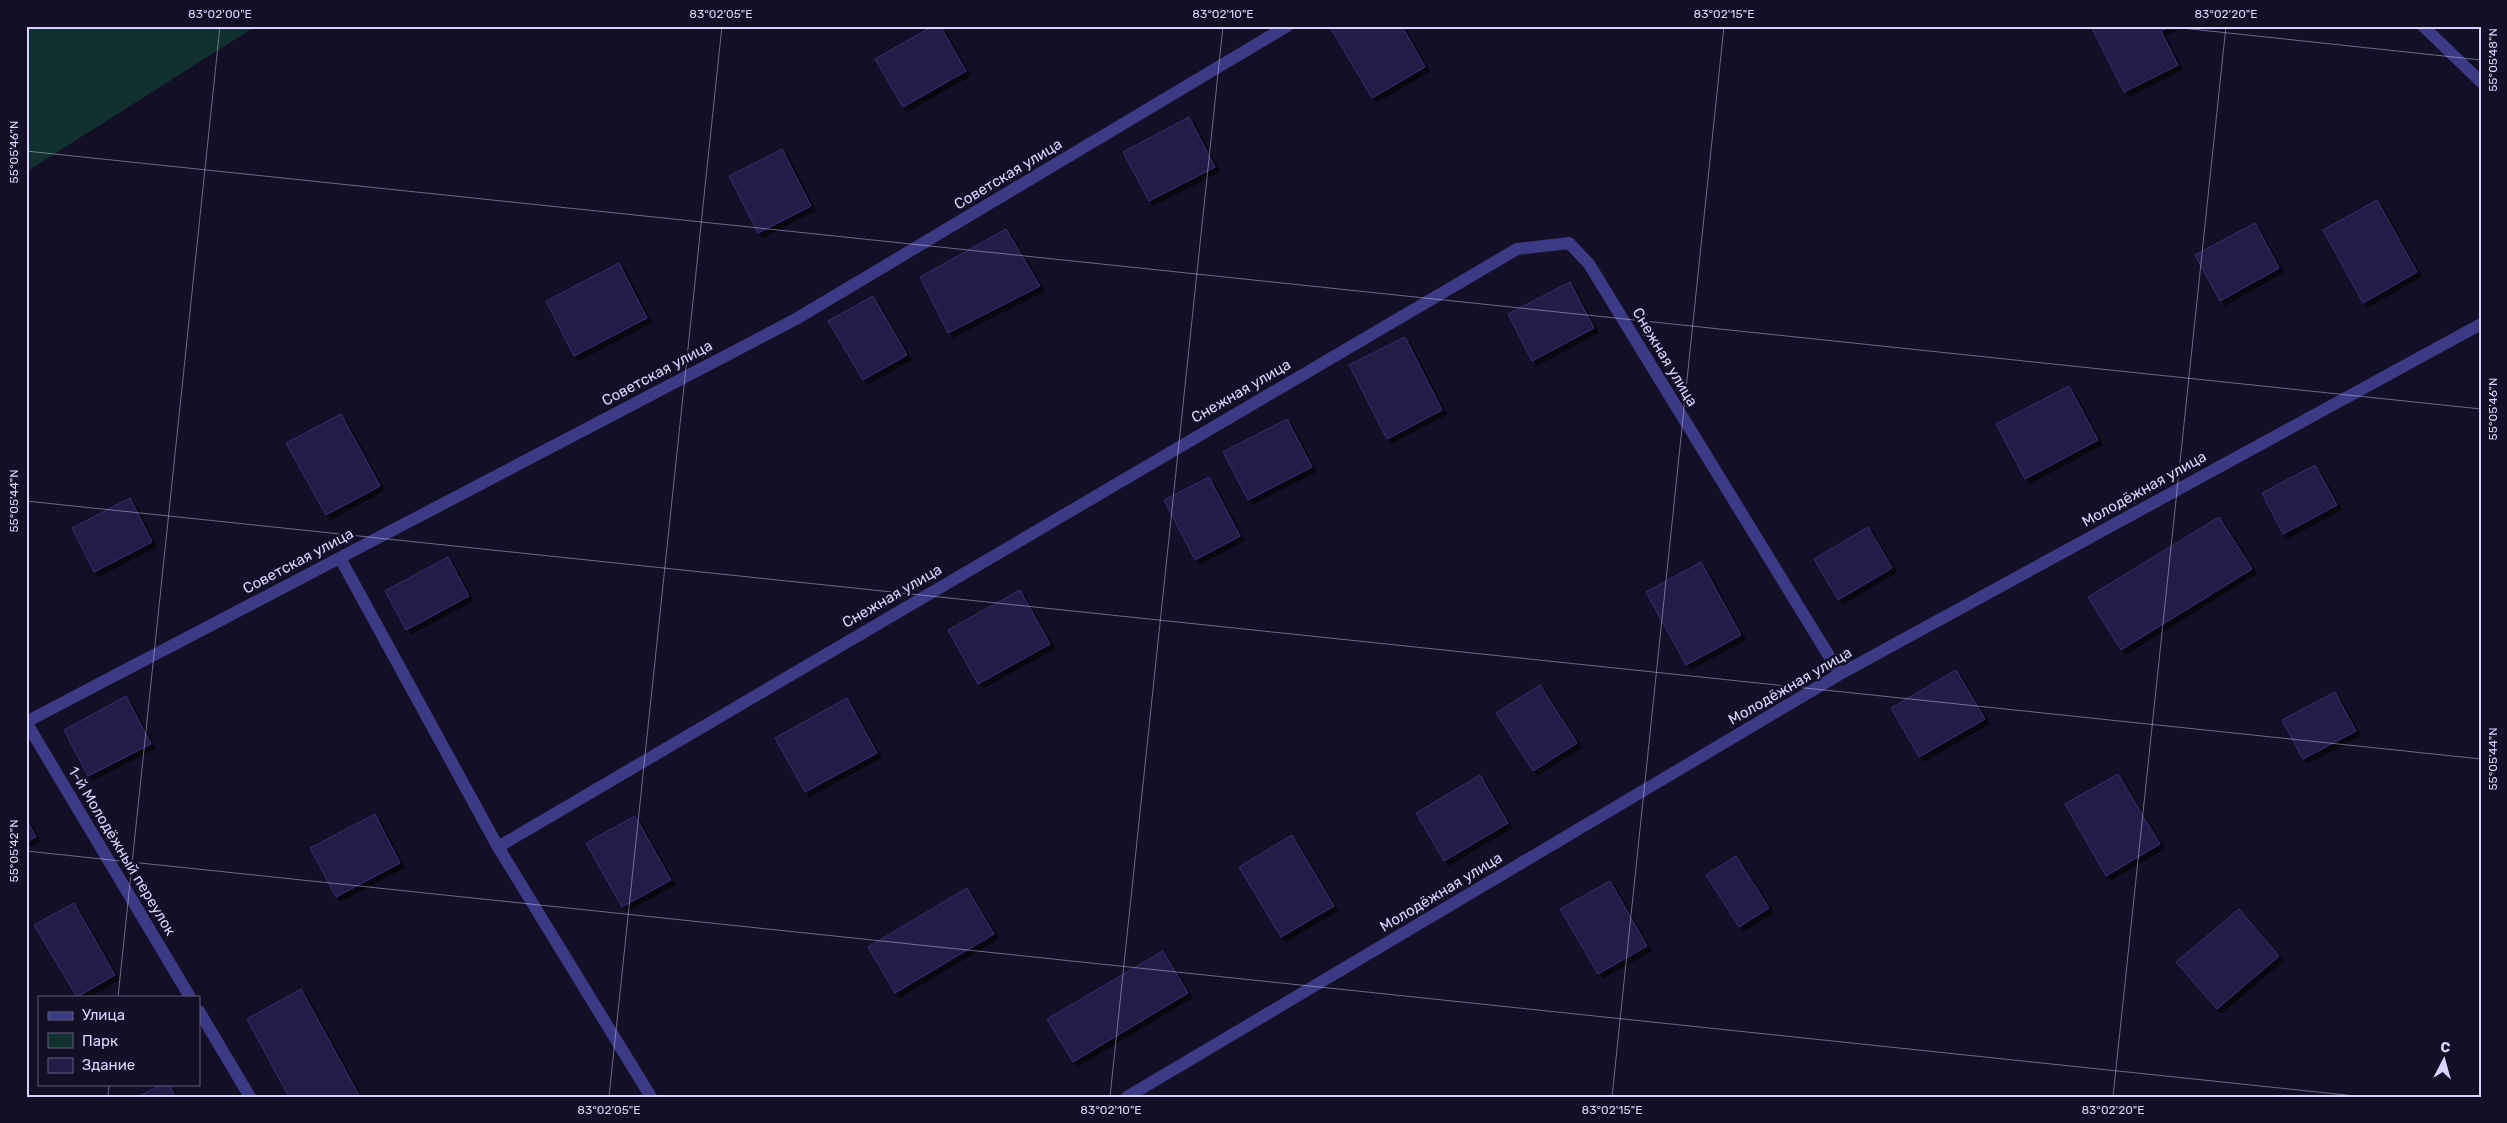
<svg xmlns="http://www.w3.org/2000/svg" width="2507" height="1123" viewBox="0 0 2507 1123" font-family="Rubik,sans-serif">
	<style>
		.green { fill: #12302f }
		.building { fill: #241b47; stroke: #3b2d73; filter: url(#shadow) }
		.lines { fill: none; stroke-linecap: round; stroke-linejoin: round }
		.street { stroke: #3d3a85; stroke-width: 12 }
		.ticks { fill: none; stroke: #d9d4ff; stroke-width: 1; stroke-opacity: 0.45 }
		.labels { text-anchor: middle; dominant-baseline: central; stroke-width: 5; stroke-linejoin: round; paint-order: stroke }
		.street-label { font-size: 15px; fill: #d9d4ff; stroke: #130f26 }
		.neatline { fill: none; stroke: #d9d4ff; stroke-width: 2 }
		.ticks-label { font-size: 12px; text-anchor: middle; fill: #d9d4ff }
	</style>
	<defs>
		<filter id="shadow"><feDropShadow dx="4.5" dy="4.5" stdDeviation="0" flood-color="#0009"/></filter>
	</defs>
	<rect width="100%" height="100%" fill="#130f26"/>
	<!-- green -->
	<path class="green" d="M26,26h230l-230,146z"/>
	<!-- building -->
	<path class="building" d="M933,26h7l26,45 -63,36 -28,-48z
		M1332,26h70l23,41 -53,31 -42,-71z
		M2091,26h80l-10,5 17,34 -54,27z
		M1189,117l26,50 -66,34 -26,-49z
		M782,149l29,57 -53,27 -29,-57z
		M2377,200l40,72 -54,31 -40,-73z
		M2255,223l24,45 -59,33 -25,-46z
		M1006,229l34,57 -92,47 -28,-56z
		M619,263l28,55 -73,38 -28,-55z
		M1570,282l24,46 -62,33 -24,-47z
		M873,296l34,59 -44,25 -35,-59z
		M1405,337l37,73 -55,29 -38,-74z
		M2069,386l29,54 -73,39 -29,-55z
		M341,414l39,72 -54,29 -40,-72z
		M1287,419l25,48 -64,33 -25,-48z
		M2315,465l22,40 -54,29 -21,-41z
		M1209,477l31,59 -45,24 -31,-60z
		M130,498l22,44 -58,30 -22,-44z
		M2219,517l33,52 -131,81 -33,-53z
		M1868,527l24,41 -54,32 -24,-41z
		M448,557l21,39 -63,34 -21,-39z
		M1701,562l40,73 -55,30 -40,-73z
		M1020,590l30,54 -72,40 -30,-54z
		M1956,670l29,49 -66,38 -28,-49z
		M1540,685l37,58 -44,28 -37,-58z
		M2335,692l21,39 -53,28 -21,-39z
		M126,696l25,48 -63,32 -24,-46z
		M847,698l30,55 -72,39 -30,-54z
		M2118,774l42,70 -54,32 -41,-72z
		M1480,775l28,48 -64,38 -28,-48z
		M375,814l25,49 -64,34 -26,-49z
		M635,816l36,64 -49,27 -36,-64z
		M26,819l10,18 -10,5z
		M1292,835l42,71 -53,31 -42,-70z
		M1736,856l33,52 -30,19 -33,-52z
		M1610,881l37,65 -49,28 -38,-65z
		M967,888l27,46 -99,59 -27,-46z
		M74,903l41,72 -38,22 -43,-72z
		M2239,909l40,47 -62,53 -41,-47z
		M1163,951l25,42 -115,69 -26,-43z
		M301,989l58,106 -4,2h-66l-42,-78z
		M162,1084h7l6,13h-37z"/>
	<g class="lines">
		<!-- street -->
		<path class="street" d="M2423,26l58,56
			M340,558l158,289 153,250
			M498,847l1019,-598 52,-6 20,21 251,410
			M190,997l-164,-275 770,-403 491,-293
			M199,1011l51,86
			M1127,1097l713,-423 641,-350"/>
	</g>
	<!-- ticks -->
	<path class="ticks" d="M2163,26l318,34M26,151l2455,258M26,501l2455,258M26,851l2339,246M118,997l102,-971M108,1097l1,-13M609,1097l113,-1071M1110,1097l113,-1071M1612,1097l112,-1071M2113,1097l113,-1071"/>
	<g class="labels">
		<!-- street labels -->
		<g class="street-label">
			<text transform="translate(1008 174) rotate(-31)">Советская улица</text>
			<text transform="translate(1665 357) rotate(59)">Снежная улица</text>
			<text transform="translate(657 373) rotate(-28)">Советская улица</text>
			<text transform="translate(1241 391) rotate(-30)">Снежная улица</text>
			<text transform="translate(2144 489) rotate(-29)">Молодёжная улица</text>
			<text transform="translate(298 561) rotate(-28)">Советская улица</text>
			<text transform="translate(892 596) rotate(-30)">Снежная улица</text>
			<text transform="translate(1790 686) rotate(-30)">Молодёжная улица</text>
			<text transform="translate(122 851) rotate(59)">1-й Молодёжный переулок</text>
			<text transform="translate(1441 892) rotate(-31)">Молодёжная улица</text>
		</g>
	</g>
	<!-- border -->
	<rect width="2507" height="1123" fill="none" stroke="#130f26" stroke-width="55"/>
	<!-- legend -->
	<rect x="38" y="996" width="162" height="90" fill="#130f26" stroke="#625e7d"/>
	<rect x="48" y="1012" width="25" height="8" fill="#3d3a85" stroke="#625e7d"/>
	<text x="82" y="1020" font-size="15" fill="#d9d4ff">Улица</text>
	<rect x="48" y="1033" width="25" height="15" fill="#12302f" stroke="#625e7d"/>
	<text x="82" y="1046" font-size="15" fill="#d9d4ff">Парк</text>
	<rect x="48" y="1058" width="25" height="15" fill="#241b47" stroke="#625e7d"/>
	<text x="82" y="1070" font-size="15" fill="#d9d4ff">Здание</text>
	<!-- north arrow -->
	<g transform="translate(2444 1060) rotate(6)" stroke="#130f26" stroke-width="4" paint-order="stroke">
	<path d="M0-4L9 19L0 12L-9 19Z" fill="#d9d4ff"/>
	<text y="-8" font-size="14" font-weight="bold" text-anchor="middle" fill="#d9d4ff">С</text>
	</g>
	<rect x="28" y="28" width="2452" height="1068" class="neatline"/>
	<g class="ticks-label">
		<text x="220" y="18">83°02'00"E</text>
		<text x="721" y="18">83°02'05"E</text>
		<text x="1223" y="18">83°02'10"E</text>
		<text x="1724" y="18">83°02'15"E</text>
		<text x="2226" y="18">83°02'20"E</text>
		<text transform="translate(2493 60) rotate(-90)" y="4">55°05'48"N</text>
		<text transform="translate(14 152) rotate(-90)" y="4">55°05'46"N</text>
		<text transform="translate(2493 409) rotate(-90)" y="4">55°05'46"N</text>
		<text transform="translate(14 501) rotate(-90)" y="4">55°05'44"N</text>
		<text transform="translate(2493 759) rotate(-90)" y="4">55°05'44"N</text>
		<text transform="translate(14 851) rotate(-90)" y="4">55°05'42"N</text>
		<text x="609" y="1114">83°02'05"E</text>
		<text x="1111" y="1114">83°02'10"E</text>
		<text x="1612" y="1114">83°02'15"E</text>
		<text x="2113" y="1114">83°02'20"E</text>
	</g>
</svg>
